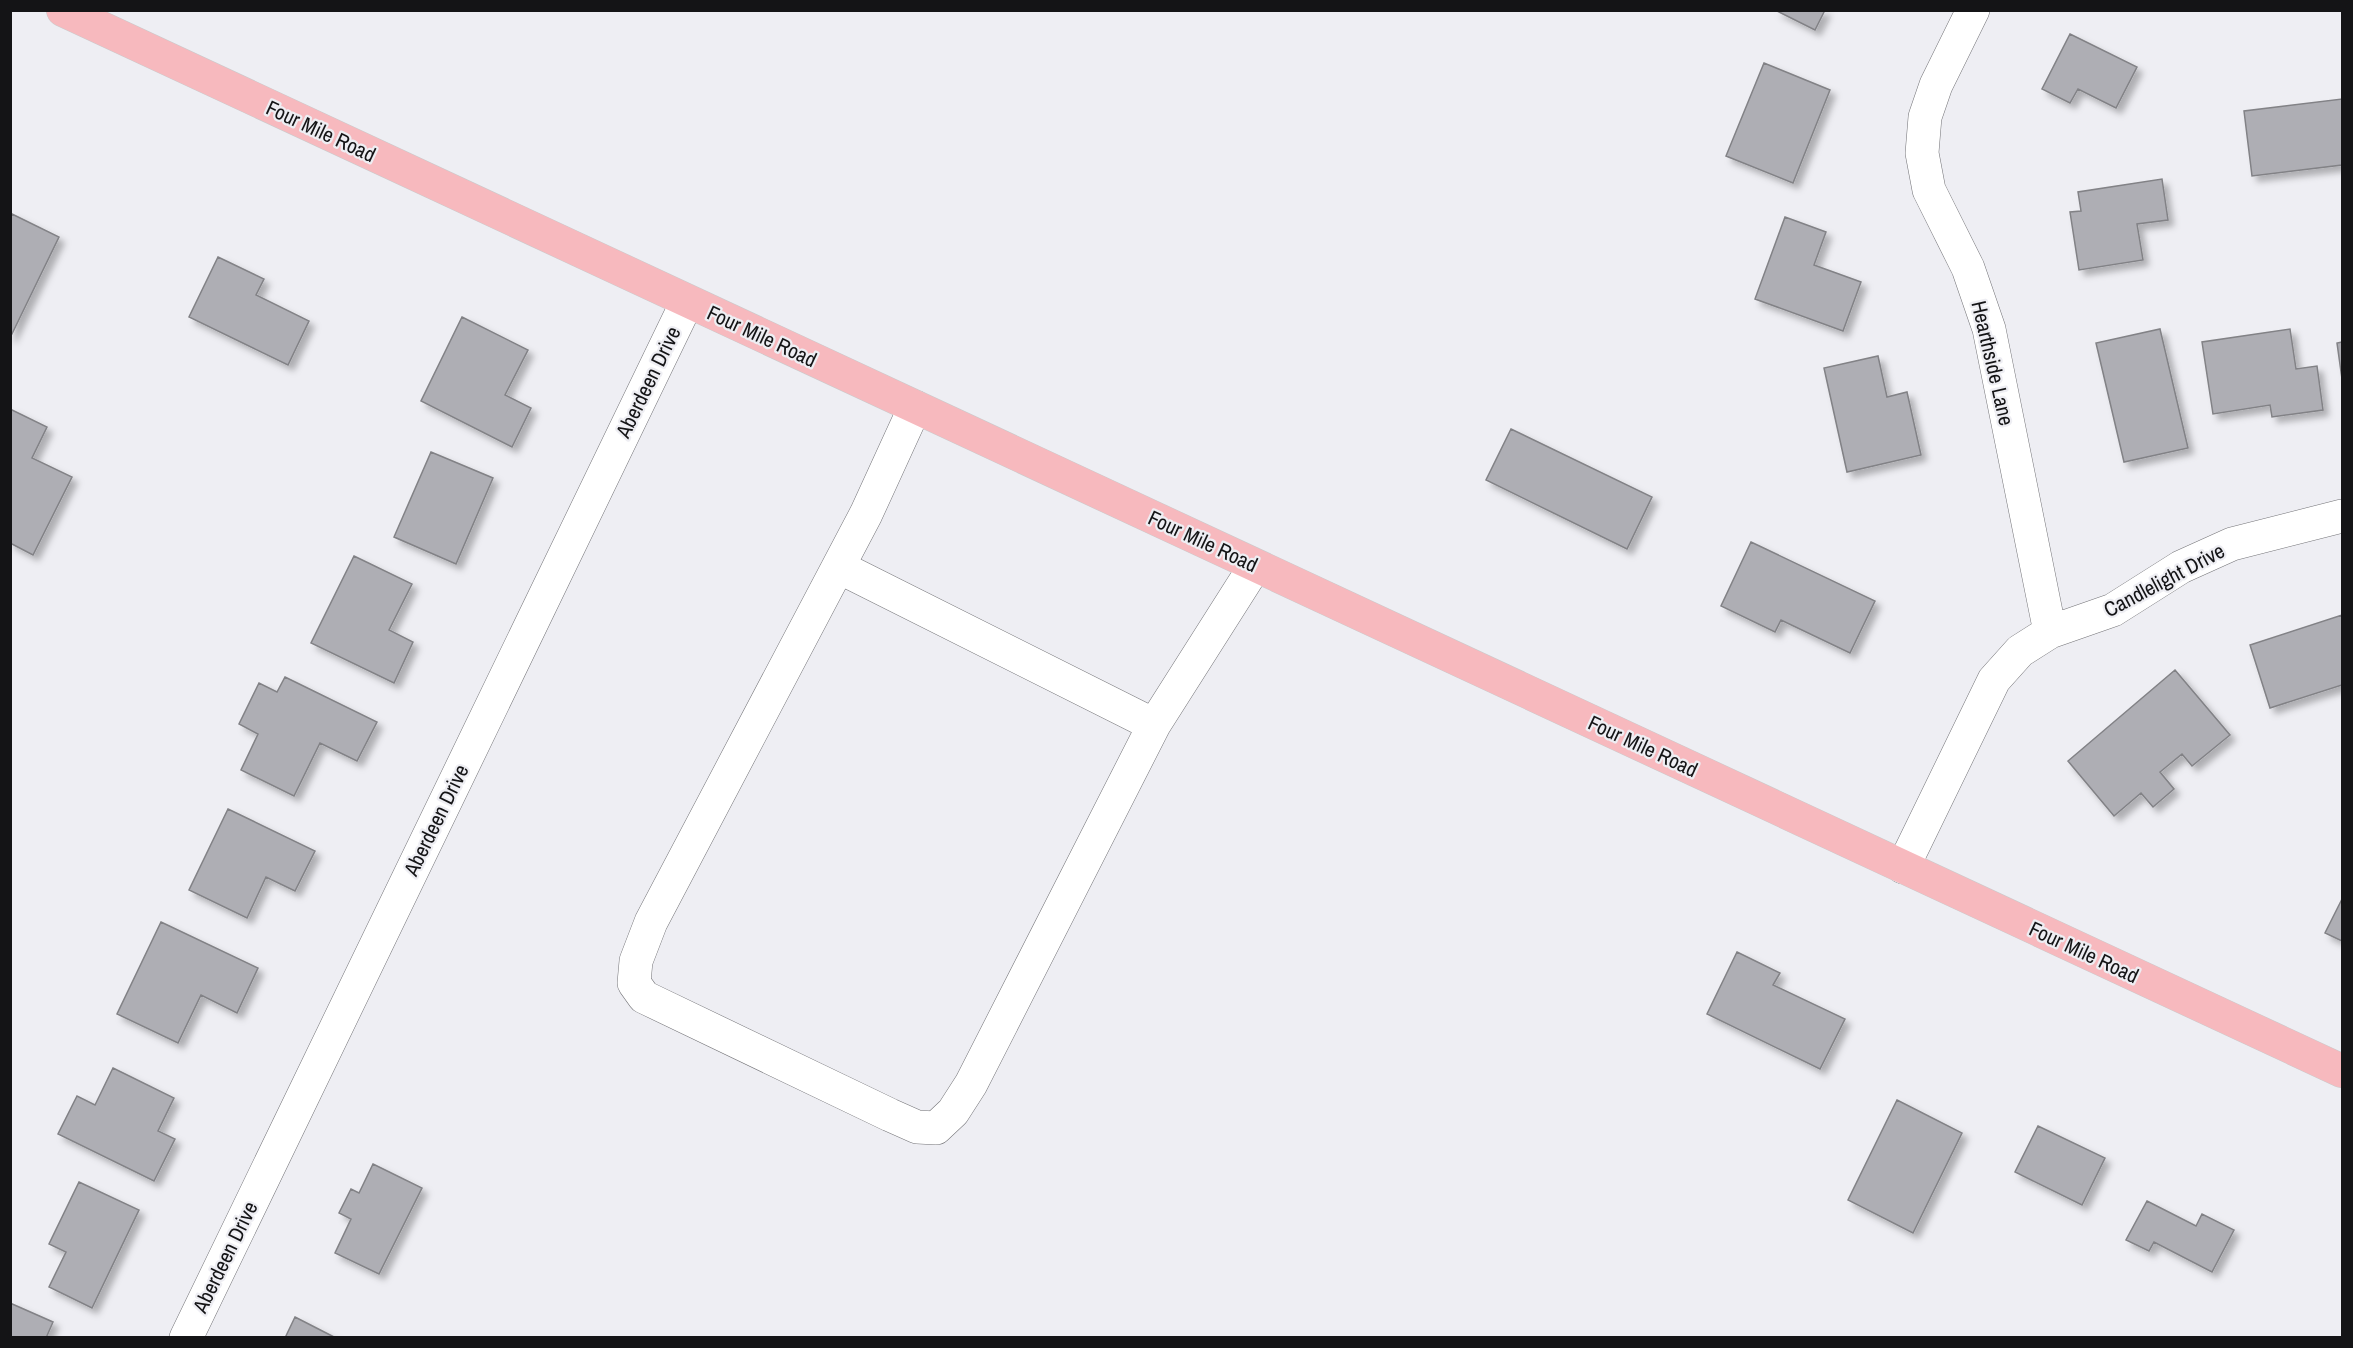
<svg xmlns="http://www.w3.org/2000/svg" width="2353" height="1348" viewBox="0 0 2353 1348" font-family="'Archivo Narrow',sans-serif">
	<style>
		.building { fill: #aeaeb4; stroke: #828286; stroke-width: 1.5; filter: url(#shadow) }
		.lines { fill: none; stroke-linecap: round; stroke-linejoin: round }
		.minor-casing { stroke: #747478; stroke-width: 34 }
		.major-casing { stroke: #cbcbcc; stroke-width: 34 }
		.minor { stroke: #fff; stroke-width: 33 }
		.major { stroke: #f7b9be; stroke-width: 33 }
		.labels { text-anchor: middle; dominant-baseline: central; stroke-width: 4.5; stroke-linejoin: round; paint-order: stroke }
		.street-label { font-size: 21px; fill: #141416; stroke: #eeeef3 }
	</style>
	<defs>
		<filter id="shadow"><feDropShadow dx="5.5" dy="5.5" stdDeviation="3" flood-color="#0004"/></filter>
	</defs>
	<rect width="100%" height="100%" fill="#eeeef3"/>
	<!-- building -->
	<path class="building" d="M1775,10h50l-10,20z
		M2070,34l67,33 -21,41 -38,-19 -8,14 -28,-14z
		M1764,63l66,27 -37,93 -67,-27z
		M2342,99v66l-90,11 -8,-65z
		M2162,179l6,41 -31,4 6,36 -64,10 -9,-58 11,-1 -3,-19z
		M12,214l47,23 -49,101v-121z
		M1785,217l41,15 -12,33 47,17 -18,49 -88,-32z
		M218,257l46,22 -8,16 53,26 -21,44 -99,-48z
		M462,317l66,33 -23,45 26,13 -19,39 -91,-46z
		M2160,329l28,119 -64,14 -28,-119z
		M2290,329l6,40 21,-3 6,44 -51,7 -2,-12 -57,9 -11,-72z
		M2342,342v37l-5,-36z
		M1878,356l9,41 20,-5 14,63 -74,17 -23,-104z
		M10,409l37,18 -15,31 40,19 -39,78 -23,-12z
		M1511,429l141,68 -25,52 -141,-69z
		M431,452l62,26 -37,86 -62,-27z
		M1751,542l124,59 -25,52 -69,-33 -6,12 -54,-26z
		M354,556l58,28 -23,46 24,12 -19,41 -83,-40z
		M2342,615v70l-72,23 -20,-63z
		M2175,670l55,65 -38,31 -10,-12 -22,18 14,17 -21,18 -12,-14 -27,23 -46,-55z
		M285,677l92,45 -20,39 -37,-18 -26,53 -53,-26 17,-36 -19,-10 20,-41 18,9z
		M228,809l87,42 -20,40 -29,-14 -19,41 -58,-28z
		M2342,899v42l-17,-8z
		M161,922l97,46 -21,45 -36,-18 -23,48 -61,-29z
		M1737,952l43,21 -7,12 72,34 -25,50 -113,-55z
		M113,1068l61,30 -16,33 17,8 -21,42 -96,-47 19,-38 18,9z
		M1897,1100l65,33 -49,100 -65,-33z
		M2038,1126l67,32 -23,47 -67,-33z
		M373,1164l49,24 -43,86 -44,-21 16,-34 -12,-6 12,-24 8,4z
		M79,1182l60,28 -47,98 -43,-21 17,-35 -17,-8z
		M2147,1201l49,25 6,-12 32,16 -22,42 -58,-30 -5,9 -23,-11z
		M10,1303l43,19 -7,16h-36z
		M295,1317l41,21h-51z"/>
	<g class="lines">
		<!-- minor casing -->
		<g class="minor-casing">
			<path id="minor" d="M1973,10l-37,75 -11,32 -3,36 7,37 39,78 21,61 61,303
				M915,407l-49,107 -215,408 -15,39 -2,22 10,14 246,118 27,12 19,1 17,-16 18,-28 183,-359 101,-159
				M839,567l315,158
				M1903,867l91,-187 26,-29 30,-19 63,-22 68,-43 51,-23 110,-28
				M186,1338l501,-1036"/>
		</g>
		<!-- major casing -->
		<g class="major-casing">
			<path id="major" d="M63,10l2279,1061"/>
		</g>
		<!-- minor -->
		<use href="#minor" class="minor"/>
		<!-- major -->
		<use href="#major" class="major"/>
	</g>
	<g class="labels">
		<!-- street labels -->
		<g class="street-label">
			<text transform="translate(321 131) rotate(25)">Four Mile Road</text>
			<text transform="translate(762 336) rotate(25)">Four Mile Road</text>
			<text transform="translate(1993 363) rotate(77)">Hearthside Lane</text>
			<text transform="translate(648 382) rotate(-64)">Aberdeen Drive</text>
			<text transform="translate(1203 541) rotate(25)">Four Mile Road</text>
			<text transform="translate(2164 580) rotate(-28)">Candlelight Drive</text>
			<text transform="translate(1643 746) rotate(25)">Four Mile Road</text>
			<text transform="translate(436 820) rotate(-64)">Aberdeen Drive</text>
			<text transform="translate(2084 952) rotate(25)">Four Mile Road</text>
			<text transform="translate(225 1257) rotate(-64)">Aberdeen Drive</text>
		</g>
	</g>
	<!-- border -->
	<rect width="2353" height="1348" fill="none" stroke="#141416" stroke-width="24"/>
</svg>
